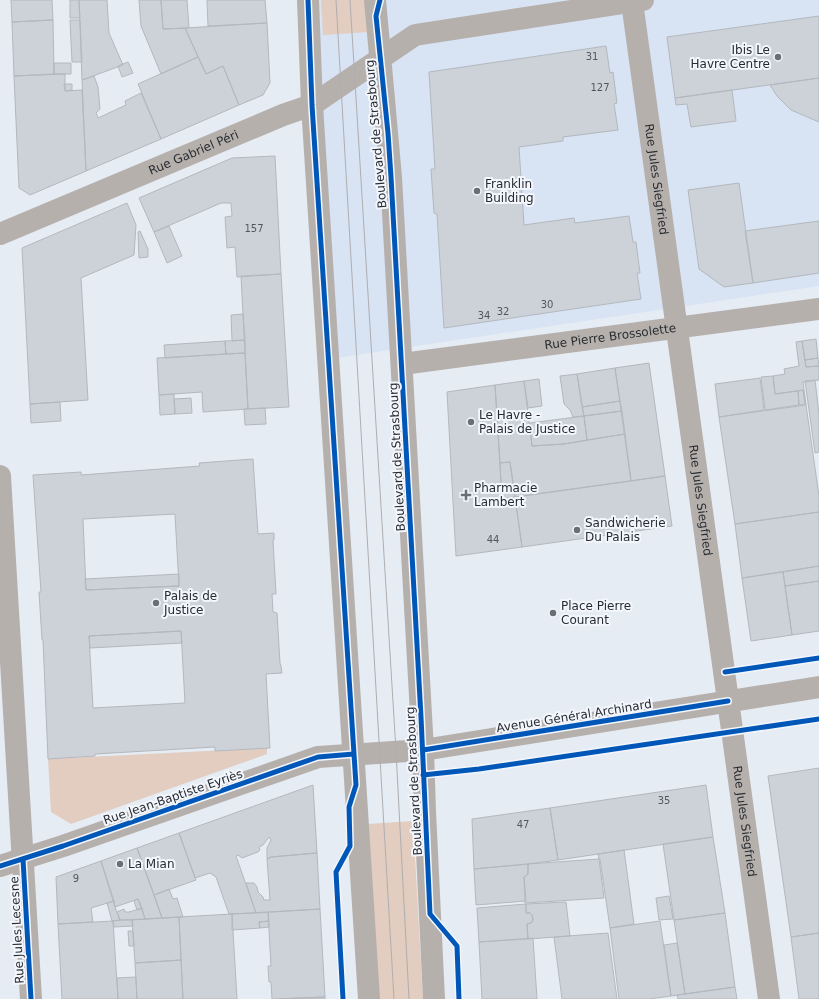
<svg xmlns="http://www.w3.org/2000/svg" width="819" height="999" viewBox="0 0 819 999" font-family="'DejaVu Sans',sans-serif">
	<style>
		.built { fill: #d8e3f3 }
		.green { fill: #e2cdc0 }
		.building { fill: #cdd2d9; stroke: #b3b8be; fill-rule: evenodd }
		.lines { fill: none; stroke-linecap: round; stroke-linejoin: round }
		.minor { stroke: #b6b0ad; stroke-width: 22 }
		.tertiary { stroke: #b6b0ad; stroke-width: 22 }
		.tram { stroke: #afaeaf; stroke-width: 1 }
		.cycleway-casing { stroke: #f3f7fd; stroke-width: 8 }
		.cycleway { stroke: #0057b8; stroke-width: 5 }
		.poi-dot { fill: #6a6f75; stroke: #f3f7fd; stroke-width: 1.5 }
		.labels { text-anchor: middle; dominant-baseline: central; stroke-width: 4; stroke-linejoin: round; paint-order: stroke }
		.number-label { font-size: 10px; fill: #53575d }
		.poi-label { font-size: 12px; fill: #282c31; stroke: #f3f7fd; text-anchor: start }
		.street-label { font-size: 12px; fill: #282c31; stroke: #f3f7fd }
	</style>
	<rect width="100%" height="100%" fill="#e6ecf4"/>
	<!-- built -->
	<path class="built" d="M302,0h517v286l-496,74z"/>
	<!-- green -->
	<path class="green" d="M321,0h46l1,32 -45,3z
		M267,748v6l-196,70 -20,-12 -3,-53z
		M413,821l10,178h-44l-11,-175z"/>
	<!-- building -->
	<path class="building" d="M11,0h41l1,20 -41,2z
		M70,0h9l1,18h-10z
		M79,0h28l2,33 14,32 -41,15z
		M139,0h22l2,29 22,-1 13,29 -37,17 -20,-48z
		M161,0h26l2,28 -26,1z
		M207,0h58l2,23 -59,3z
		M819,16v62l-144,20 -8,-61z
		M53,20l1,54 -40,2 -2,-54z
		M70,20h10l2,42h-10z
		M267,23l3,60 -7,12 -24,10 -16,-39 -17,8 -21,-46z
		M606,46l4,27 3,-1 4,31 -3,1 4,26 -55,7v4l-44,6 5,78 50,-7 1,5 54,-7 4,26h3l4,31h-3l4,26 -197,29 -7,-114 -3,-1 -3,-44h4l-6,-97z
		M198,57l8,17 17,-8 16,39 -78,34 -23,-55z
		M128,62l5,11 -11,4 -4,-11z
		M54,63h17v11h-17z
		M65,74v17l17,-1 4,81 -56,24 -11,-7 -5,-112z
		M94,76l4,11 2,22 -4,4 2,5 28,-13 -1,-4 16,-8 20,46 -75,32 -4,-91z
		M819,78v44l-28,-12 -14,-14 -7,-11z
		M64,84h8v6l-7,1z
		M732,90l4,31 -45,6 -4,-23 -11,1 -1,-7z
		M275,156l6,118 -44,3 -2,-30 -8,1 -2,-31 7,-1 -1,-13h-10l-67,29 -15,-34 93,-40z
		M739,183l14,100 -29,4 -25,-18 -11,-79z
		M127,203l9,22 -2,30 -53,23 7,122 -58,4 -8,-156z
		M819,221v52l-66,10 -8,-52z
		M169,226l13,30 -15,7 -13,-31z
		M140,231l8,18v8l-9,1 -1,-26z
		M281,274l8,133 -41,2 -7,-133z
		M243,314l2,26 -13,1 -1,-26z
		M816,339l2,19 -13,2 -3,-19z
		M245,340v13l-19,1 -1,-13z
		M225,341l1,13 -61,4 -1,-13z
		M802,341l4,26 13,-1v14l-16,2 3,23 -3,-15 -28,4 -2,-18 12,-2 -1,-5 15,-3 -3,-24z
		M245,353l3,56 -45,3 -1,-20 -43,3 -2,-37z
		M818,358l1,8 -13,1 -1,-7z
		M649,363l16,113 -34,5 -16,-113z
		M615,368l5,33 -38,6 -5,-33z
		M577,374l7,42 -11,1 -3,-7 -6,-6 -4,-28z
		M773,376l2,18 23,-3 1,14 -34,5 -4,-33z
		M760,378l4,32 -45,7 -4,-33z
		M539,379l3,27 -14,2 -4,-27z
		M815,380l4,34v38l-4,1 -10,-72z
		M524,381l8,65 32,-2 61,-10 6,47 -116,16 -5,-35 -10,1 -5,-78z
		M495,385l7,114 13,-2 7,50 -66,9 -9,-164z
		M803,390l2,14 -6,1 -1,-14z
		M174,394l1,20 -15,1 -1,-20z
		M191,398l1,15 -17,1 -1,-15z
		M620,401l2,10 -38,5 -2,-9z
		M60,402l1,19 -30,2 -1,-19z
		M806,405l13,91v16l-84,12 -16,-107z
		M265,408l1,16 -21,1 -1,-16z
		M622,411l3,23 -38,6 -3,-24z
		M584,416l3,24 -23,4 -32,2 -2,-23z
		M253,459l5,75 16,-1v7h-1l3,54h-4l1,18 4,1 3,50 1,3 1,7 -16,1 4,74 -55,3v-4l-120,7v2l-47,3 -5,-119h-1l-3,-48h2l-8,-117 48,-3v3l119,-9 -1,-3zM175,514l4,72 -93,4 -3,-71zM181,631l4,72 -92,5 -4,-72z
		M510,462l5,35 -13,2 -2,-36z
		M665,476l7,50 -150,21 -7,-50z
		M819,512v54l-77,12 -7,-54z
		M819,566v15l-34,5 -2,-14z
		M783,572l9,63 -41,6 -9,-63z
		M179,574v12l-93,4 -1,-11z
		M819,581v50l-27,4 -7,-49z
		M181,631l1,12 -92,5 -1,-12z
		M819,768v165l-28,4 -23,-161z
		M313,785l4,68 -46,4 -4,2v-11l4,-8 -2,-3 -6,8 -4,2 1,3 -2,2 -16,6 -4,-3 -2,1 20,57 -27,1 -13,-37 -6,-4 -15,5 -16,-45z
		M706,785l7,52 -155,23 -8,-52z
		M550,808l8,52 -30,4 -54,5 -2,-50z
		M179,833l17,47 -42,15 -17,-47z
		M713,837l12,76 -51,7 -11,-76z
		M137,848l17,47 8,23 -17,1 -7,-20 -23,8 -14,-46z
		M624,850l10,74 -24,4 -10,-69h-1l-1,-5z
		M317,853l3,56 -64,4 -10,-30h8l3,4 1,5 5,5 1,3h6l-3,-41 4,-2z
		M599,859l5,39 -79,5 -1,-26 4,-3v-10z
		M101,861l13,40 -23,7 2,14 -35,2 -2,-47z
		M528,864v10l-4,3 2,24 -50,4 -2,-36z
		M169,889l4,10 4,-1 6,19 -21,1 -8,-23z
		M669,896l4,23 -14,1 -3,-22z
		M138,899l4,9 -5,2 -3,-9z
		M114,901l1,6 5,13 -8,1 -5,-18z
		M566,902l4,34 -42,3 -1,-15 4,-1 2,-3 -1,-5 -2,-2h-4v-9z
		M526,904v9h4l2,2 1,5 -2,3 -4,1 1,15 -49,3 -2,-34z
		M142,908l3,11 -25,1 -3,-8 7,-3 1,3h4z
		M320,909l5,88 -53,2 -1,-17h-2l-1,-16h3l-3,-54z
		M268,912l1,9 -10,1 1,6 -28,2v-16z
		M725,913l10,74 -50,7 -11,-74z
		M232,914l5,85h-54l-4,-82z
		M179,917l2,43 -46,3 -3,-43z
		M120,920h12l1,6 -19,1 -1,-6z
		M113,921l5,78h-56l-4,-75z
		M269,921v6l-9,1 -1,-6z
		M660,921l11,75 -22,3h-30l-9,-71z
		M128,931h5l1,15h-5z
		M608,933l9,66h-55l-8,-62z
		M819,933v66h-20l-8,-62z
		M533,938l4,61h-55l-3,-57z
		M677,943l8,51 -14,2 -7,-51z
		M181,960l2,39h-46l-2,-36z
		M136,977l1,22h-19l-1,-21z
		M735,987l2,12h-59l-1,-4z
		M325,997v2h-46z"/>
	<g class="lines">
		<!-- minor -->
		<g class="minor">
			<path id="s1" d="M632,2l137,997"/>
			<path id="s2" d="M0,234l283,-119 29,-10 103,-70 228,-35"/>
			<path id="s3" d="M402,364l417,-55"/>
			<path d="M0,476l31,523"/>
			<path d="M0,866l63,-20 255,-89 105,-7"/>
		</g>
		<!-- tertiary -->
		<path class="tertiary" d="M308,0l4,105 57,894
			M375,0l16,177 32,573 2,61 9,188
			M423,750l396,-63"/>
		<!-- tram -->
		<path class="tram" d="M336,0l58,999
			M350,0l46,751 13,248"/>
		<!-- cycleway casing -->
		<g class="cycleway-casing">
			<path id="cycleway" d="M308,0l4,105 44,680 -7,22 1,39 -14,26 7,127
				M380,0l-4,16 12,117 3,44 30,540 9,197 27,32 2,53
				M725,672l94,-14
				M423,750l305,-49
				M423,775l56,-6 340,-50
				M23,859l8,140
				M0,866l63,-20 255,-89 36,-3"/>
		</g>
		<!-- cycleway -->
		<use href="#cycleway" class="cycleway"/>
	</g>
	<!-- markers -->
	<g class="poi-dot">
		<circle cx="778" cy="57" r="4"/>
		<circle cx="477" cy="191" r="4"/>
		<circle cx="471" cy="422" r="4"/>
		<path d="M464 489h4v4h4v4h-4v4h-4v-4h-4v-4h4z"/>
		<circle cx="577" cy="530" r="4"/>
		<circle cx="156" cy="603" r="4"/>
		<circle cx="553" cy="613" r="4"/>
		<circle cx="120" cy="864" r="4"/>
	</g>
	<g class="labels">
		<!-- number labels -->
		<g class="number-label">
			<text x="592" y="56">31</text>
			<text x="600" y="87">127</text>
			<text x="254" y="228">157</text>
			<text x="547" y="304">30</text>
			<text x="503" y="311">32</text>
			<text x="484" y="315">34</text>
			<text x="493" y="539">44</text>
			<text x="664" y="800">35</text>
			<text x="523" y="824">47</text>
			<text x="76" y="878">9</text>
		</g>
		<!-- poi labels -->
		<g class="poi-label">
			<text x="770" y="50" text-anchor="end">Ibis Le<tspan x="770" dy="14">Havre Centre</tspan></text>
			<text x="485" y="184">Franklin<tspan x="485" dy="14">Building</tspan></text>
			<text x="479" y="415">Le Havre -<tspan x="479" dy="14">Palais de Justice</tspan></text>
			<text x="474" y="488">Pharmacie<tspan x="474" dy="14">Lambert</tspan></text>
			<text x="585" y="523">Sandwicherie<tspan x="585" dy="14">Du Palais</tspan></text>
			<text x="164" y="596">Palais de<tspan x="164" dy="14">Justice</tspan></text>
			<text x="561" y="606">Place Pierre<tspan x="561" dy="14">Courant</tspan></text>
			<text x="128" y="864">La Mian</text>
		</g>
		<!-- street labels -->
		<g class="street-label">
			<text transform="translate(376 134) rotate(-95)">Boulevard de Strasbourg</text>
			<text stroke="none"><textPath href="#s2" startOffset="210">Rue Gabriel Péri</textPath></text>
			<text stroke="none"><textPath href="#s1" startOffset="179">Rue Jules Siegfried</textPath></text>
			<text stroke="none"><textPath href="#s3" startOffset="210">Rue Pierre Brossolette</textPath></text>
			<text transform="translate(397 457) rotate(-93)">Boulevard de Strasbourg</text>
			<text stroke="none"><textPath href="#s1" startOffset="503">Rue Jules Siegfried</textPath></text>
			<text transform="translate(574 716) rotate(-9)">Avenue Général Archinard</text>
			<text transform="translate(414 781) rotate(-93)">Boulevard de Strasbourg</text>
			<text transform="translate(173 797) rotate(-19)">Rue Jean-Baptiste Eyriès</text>
			<text stroke="none"><textPath href="#s1" startOffset="827">Rue Jules Siegfried</textPath></text>
			<text transform="translate(17 930) rotate(-93)">Rue Jules Lecesne</text>
		</g>
	</g>
</svg>
